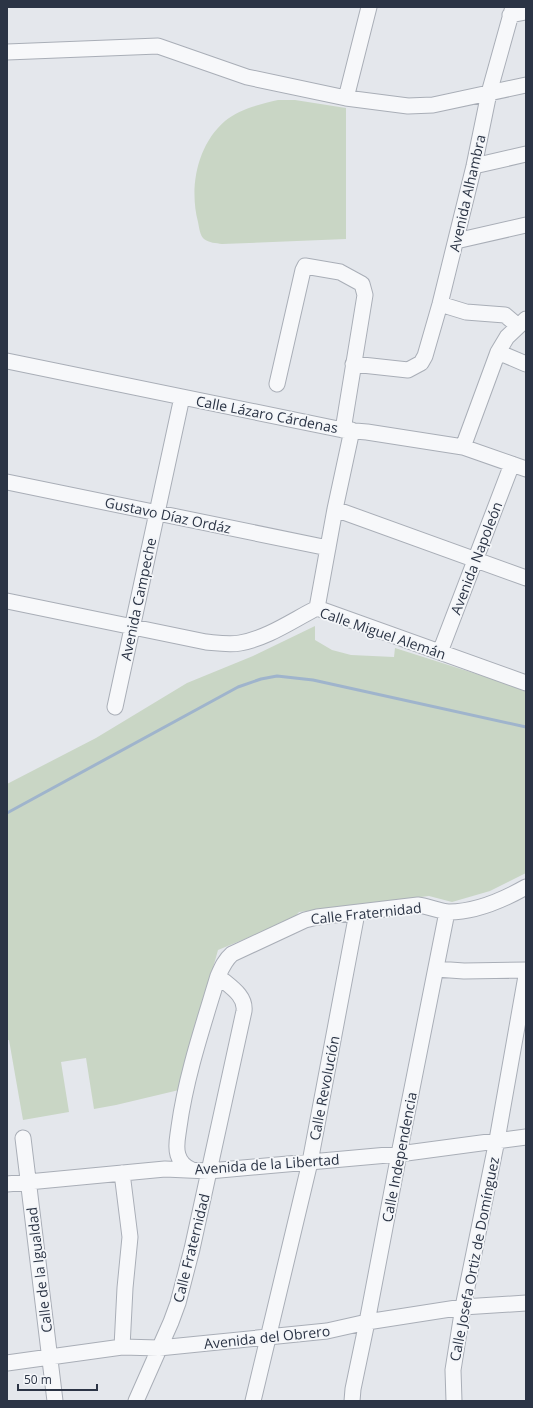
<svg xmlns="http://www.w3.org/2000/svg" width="533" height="1408" viewBox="0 0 533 1408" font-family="'Open Sans',sans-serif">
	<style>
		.green { fill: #c9d6c5 }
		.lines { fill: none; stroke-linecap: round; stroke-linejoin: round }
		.stream { stroke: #9fb4cc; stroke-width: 3 }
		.minor-casing { stroke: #a9aeb7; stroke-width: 17 }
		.minor { stroke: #f7f8fa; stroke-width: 15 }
		.labels { text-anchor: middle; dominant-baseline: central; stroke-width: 3.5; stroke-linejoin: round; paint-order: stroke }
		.street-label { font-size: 14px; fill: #2b3445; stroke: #f4f6f9 }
	</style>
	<rect width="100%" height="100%" fill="#e4e7ec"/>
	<!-- green -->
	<path class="green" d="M278,100h17l51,8v131l-124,5c-6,-1 -13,-1 -18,-5 -4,-3 -5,-12 -6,-17 -9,-34 -1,-77 27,-101 14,-12 36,-17 53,-21z
		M315,626v14l17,10 19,5 43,2 1,-9 113,36 18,8v181l-36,18 -38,11 -23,-6 -130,16 -6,7 -75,31 -39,140 -63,15 -22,4 -8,-51 -25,4 8,50 -46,8 -14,-80h-2v-256l89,-46 91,-55 66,-27z"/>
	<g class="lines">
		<!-- stream -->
		<path class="stream" d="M7,813l231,-126 23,-8 16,-3 36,4 213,47"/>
		<!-- minor casing -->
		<g class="minor-casing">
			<path id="minor" d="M510,15l16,-3
				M7,52l151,-6 89,31 99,21 62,8 25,-1 93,-20
				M346,98l23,-91
				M474,166l52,-12
				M456,241l70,-16
				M440,304l26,8 39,3 13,11
				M498,352l28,12
				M7,361l336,69 24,2 96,15 63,22
				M353,364l55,6 13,-7 4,-7 15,-52 34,-138 15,-73 24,-86
				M277,384l26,-114 2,-4 35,6 22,12 3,11 -22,135
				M463,447l35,-95 9,-15 19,-18
				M7,482l321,66
				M335,509l191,69
				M7,601l199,41c11,1 23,3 34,1 28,-5 53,-23 77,-35l209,75
				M317,608l18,-99 17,-79
				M440,652l72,-188
				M115,707l67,-310
				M436,969l28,2 62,-1
				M23,1138l32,263
				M192,1170c-7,-3 -12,-8 -14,-15 -3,-9 0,-19 1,-28 7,-51 24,-101 39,-151 4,-9 7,-16 14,-22l73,-34 12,-3 101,-12c10,1 23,7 31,7 27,0 54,-12 77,-25
				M7,1184l158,-15 44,2 190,-17 127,-17
				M122,1347l3,-59 5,-51 -8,-64
				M7,1363l115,-16 37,1 168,-17 40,-9 96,-15 63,-4
				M136,1401l35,-79 7,-19 14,-54 52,-238c2,-16 -15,-25 -26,-35
				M253,1401l57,-239 47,-249
				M352,1401l1,-12 14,-67 32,-168 48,-242
				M454,1401l-1,-31 10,-63 34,-167 29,-164"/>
		</g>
		<!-- minor -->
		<use href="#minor" class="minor"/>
	</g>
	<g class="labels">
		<!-- street labels -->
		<g class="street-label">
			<text transform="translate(467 193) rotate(-77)">Avenida Alhambra</text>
			<text transform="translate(267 414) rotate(11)">Calle Lázaro Cárdenas</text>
			<text transform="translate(168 515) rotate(12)">Gustavo Díaz Ordáz</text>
			<text transform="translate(476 558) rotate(-69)">Avenida Napoleón</text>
			<text transform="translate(138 599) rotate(-78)">Avenida Campeche</text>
			<text transform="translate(383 633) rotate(19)">Calle Miguel Alemán</text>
			<text transform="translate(366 913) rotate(-6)">Calle Fraternidad</text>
			<text transform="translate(324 1088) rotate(-79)">Calle Revolución</text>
			<text transform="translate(399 1157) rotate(-79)">Calle Independencia</text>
			<text transform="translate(267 1164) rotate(-4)">Avenida de la Libertad</text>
			<text transform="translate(191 1248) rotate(-76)">Calle Fraternidad</text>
			<text transform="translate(474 1259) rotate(-79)">Calle Josefa Ortiz de Domínguez</text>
			<text transform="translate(39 1270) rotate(-97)">Calle de la Igualdad</text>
			<text transform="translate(267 1337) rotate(-6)">Avenida del Obrero</text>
		</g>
	</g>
	<!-- border -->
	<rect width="533" height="1408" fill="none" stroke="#2b3445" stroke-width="16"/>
	<!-- scale -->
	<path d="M18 1384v6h79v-6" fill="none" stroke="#2b3445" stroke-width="2"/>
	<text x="24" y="1384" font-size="12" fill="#2b3445" stroke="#f4f6f9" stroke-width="3" paint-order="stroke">50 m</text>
</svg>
